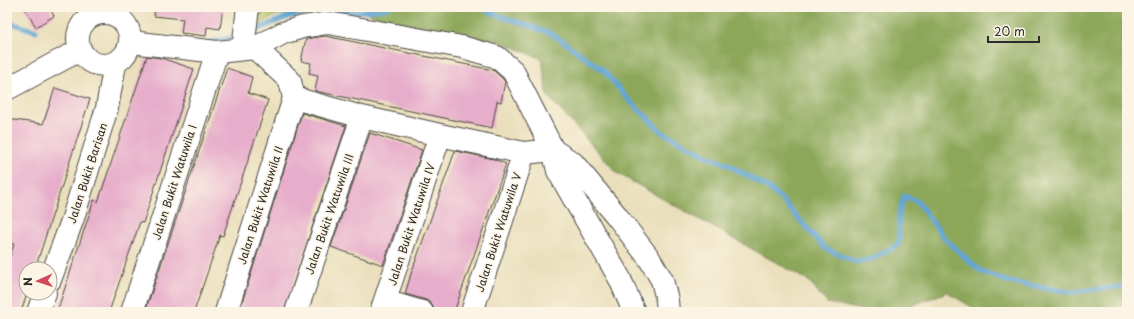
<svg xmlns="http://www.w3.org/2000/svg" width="1134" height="319" viewBox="0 0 1134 319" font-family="'Playpen Sans',sans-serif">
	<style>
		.green { fill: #b0c164; stroke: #6e7648 }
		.forest { fill: #8ca75a; stroke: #5c6942 }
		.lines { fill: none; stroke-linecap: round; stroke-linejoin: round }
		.stream { stroke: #5ea4d3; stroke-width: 5 }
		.building { fill: #e7aecb }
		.minor-casing { stroke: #484641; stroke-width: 24 }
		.minor { stroke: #fff; stroke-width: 22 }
		.labels { text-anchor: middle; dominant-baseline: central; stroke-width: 3.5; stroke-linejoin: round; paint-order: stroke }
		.street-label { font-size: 11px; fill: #2b2b2b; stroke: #fcf5e5 }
	</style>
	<rect width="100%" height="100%" fill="#fcf5e5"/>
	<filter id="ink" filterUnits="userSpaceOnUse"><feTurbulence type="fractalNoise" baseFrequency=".025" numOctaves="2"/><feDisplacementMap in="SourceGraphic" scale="8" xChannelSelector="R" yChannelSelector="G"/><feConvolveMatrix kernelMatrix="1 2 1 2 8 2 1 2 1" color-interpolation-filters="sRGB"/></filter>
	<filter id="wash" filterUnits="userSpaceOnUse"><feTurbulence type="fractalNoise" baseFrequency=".012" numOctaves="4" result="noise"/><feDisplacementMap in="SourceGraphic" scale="16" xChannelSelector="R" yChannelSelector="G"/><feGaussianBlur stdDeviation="0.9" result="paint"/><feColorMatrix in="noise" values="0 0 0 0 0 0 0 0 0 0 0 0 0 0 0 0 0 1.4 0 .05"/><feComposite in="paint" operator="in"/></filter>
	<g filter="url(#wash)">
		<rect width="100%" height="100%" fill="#eadfbc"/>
		<!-- green -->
		<path class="green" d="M253,7h75l-52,8 -20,12z"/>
		<!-- forest -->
		<path class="forest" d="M368,7h759v305h-147l-33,-20 -52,20h-22l-46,-9 -18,-22 -192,-108 -70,-78 -5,-36 -48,-20 -19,-1 -92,-19 -14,-5z"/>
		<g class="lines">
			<!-- stream -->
			<path class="stream" d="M478,7l25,10 47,16 14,9 40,29 21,25 37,36 49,26 16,6 40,23 12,10 47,52 31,13 15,-3 27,-15v-31l5,-17 13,5 27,37 36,33 29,11 62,10 56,-6
				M7,20l4,3 25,8
				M253,32c13,-6 28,-14 42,-17 31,-5 64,0 95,-8
				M210,42l21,-4"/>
		</g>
		<g id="blocks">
			<!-- building -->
			<path class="building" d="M24,7h25l5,9 -18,11z
				M155,7h68l-3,22 -13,-2 -1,9 -25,-3 2,-14 -29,-3z
				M325,36l168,34 10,9 2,3 -4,20 -4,-1 -5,27 -177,-37 3,-16 -9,-2 2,-10 -10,-2 5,-22z
				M147,56l14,2 33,11 -51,154 -3,-1 -31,90h-52l37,-112 4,2z
				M227,68l25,9 -4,16 20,7 -45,136 -3,-1 -26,77h-49z
				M55,88l35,11 -55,170h-9l1,24 -6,19h-14v-47l7,-21 -7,-1v-124l36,5z
				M302,113l44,13 -62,186h-45z
				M370,133l52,17 -39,115 -52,-18z
				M455,151l39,8 12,5 -52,148h-20v-3l-3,-6 -5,-3 -21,-6 6,-20z"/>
		</g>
	</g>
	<g filter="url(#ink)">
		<use href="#blocks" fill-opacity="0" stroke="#484641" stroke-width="1"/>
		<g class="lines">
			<!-- minor casing -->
			<g class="minor-casing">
				<path id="minor" d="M78 39a26 26 0 1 1 52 0a26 26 0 1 1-52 0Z
					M131,42l86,10 38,-4 28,-15 20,-6 25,-4 134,24 35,10 16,14 40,79 5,21 62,108 14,33
					M255,48l30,28 5,5 4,17 68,19 78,18 84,18 29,-3 20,13 43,52 33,43 13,22 5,20 1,12
					M243,49l5,-42
					M7,89l73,-39
					M50,280l22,-59 35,-113 8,-44
					M385,301l37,11
					M38,312l7,-19
					M132,312l85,-260
					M226,312l68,-214
					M296,312l66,-195
					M381,312l59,-177
					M472,312l52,-159"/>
			</g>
			<!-- minor -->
			<use href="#minor" class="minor"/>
		</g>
	</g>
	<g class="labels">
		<!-- street labels -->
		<g class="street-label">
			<text transform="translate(87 173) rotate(-72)">Jalan Bukit Barisan</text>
			<text transform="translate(174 182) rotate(-72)">Jalan Bukit Watuwila I</text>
			<text transform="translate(260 205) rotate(-72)">Jalan Bukit Watuwila II</text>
			<text transform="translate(329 214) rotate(-71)">Jalan Bukit Watuwila III</text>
			<text transform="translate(411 224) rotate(-72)">Jalan Bukit Watuwila IV</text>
			<text transform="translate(498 232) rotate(-72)">Jalan Bukit Watuwila V</text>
		</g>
	</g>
	<!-- margin -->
	<rect width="1134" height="319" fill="none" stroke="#fcf5e5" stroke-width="24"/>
	<!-- north arrow -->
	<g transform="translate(38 281) rotate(267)"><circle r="19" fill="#fcf5e5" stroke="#a8a49b"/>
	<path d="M0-3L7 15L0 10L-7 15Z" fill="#d1495b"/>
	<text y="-6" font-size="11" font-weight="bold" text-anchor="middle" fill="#2b2b2b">N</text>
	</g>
	<!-- scale -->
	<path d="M988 36v6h51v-6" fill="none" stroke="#2b2b2b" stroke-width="2"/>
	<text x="994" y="36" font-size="12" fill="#2b2b2b" stroke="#fcf5e5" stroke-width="3" paint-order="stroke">20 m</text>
</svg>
